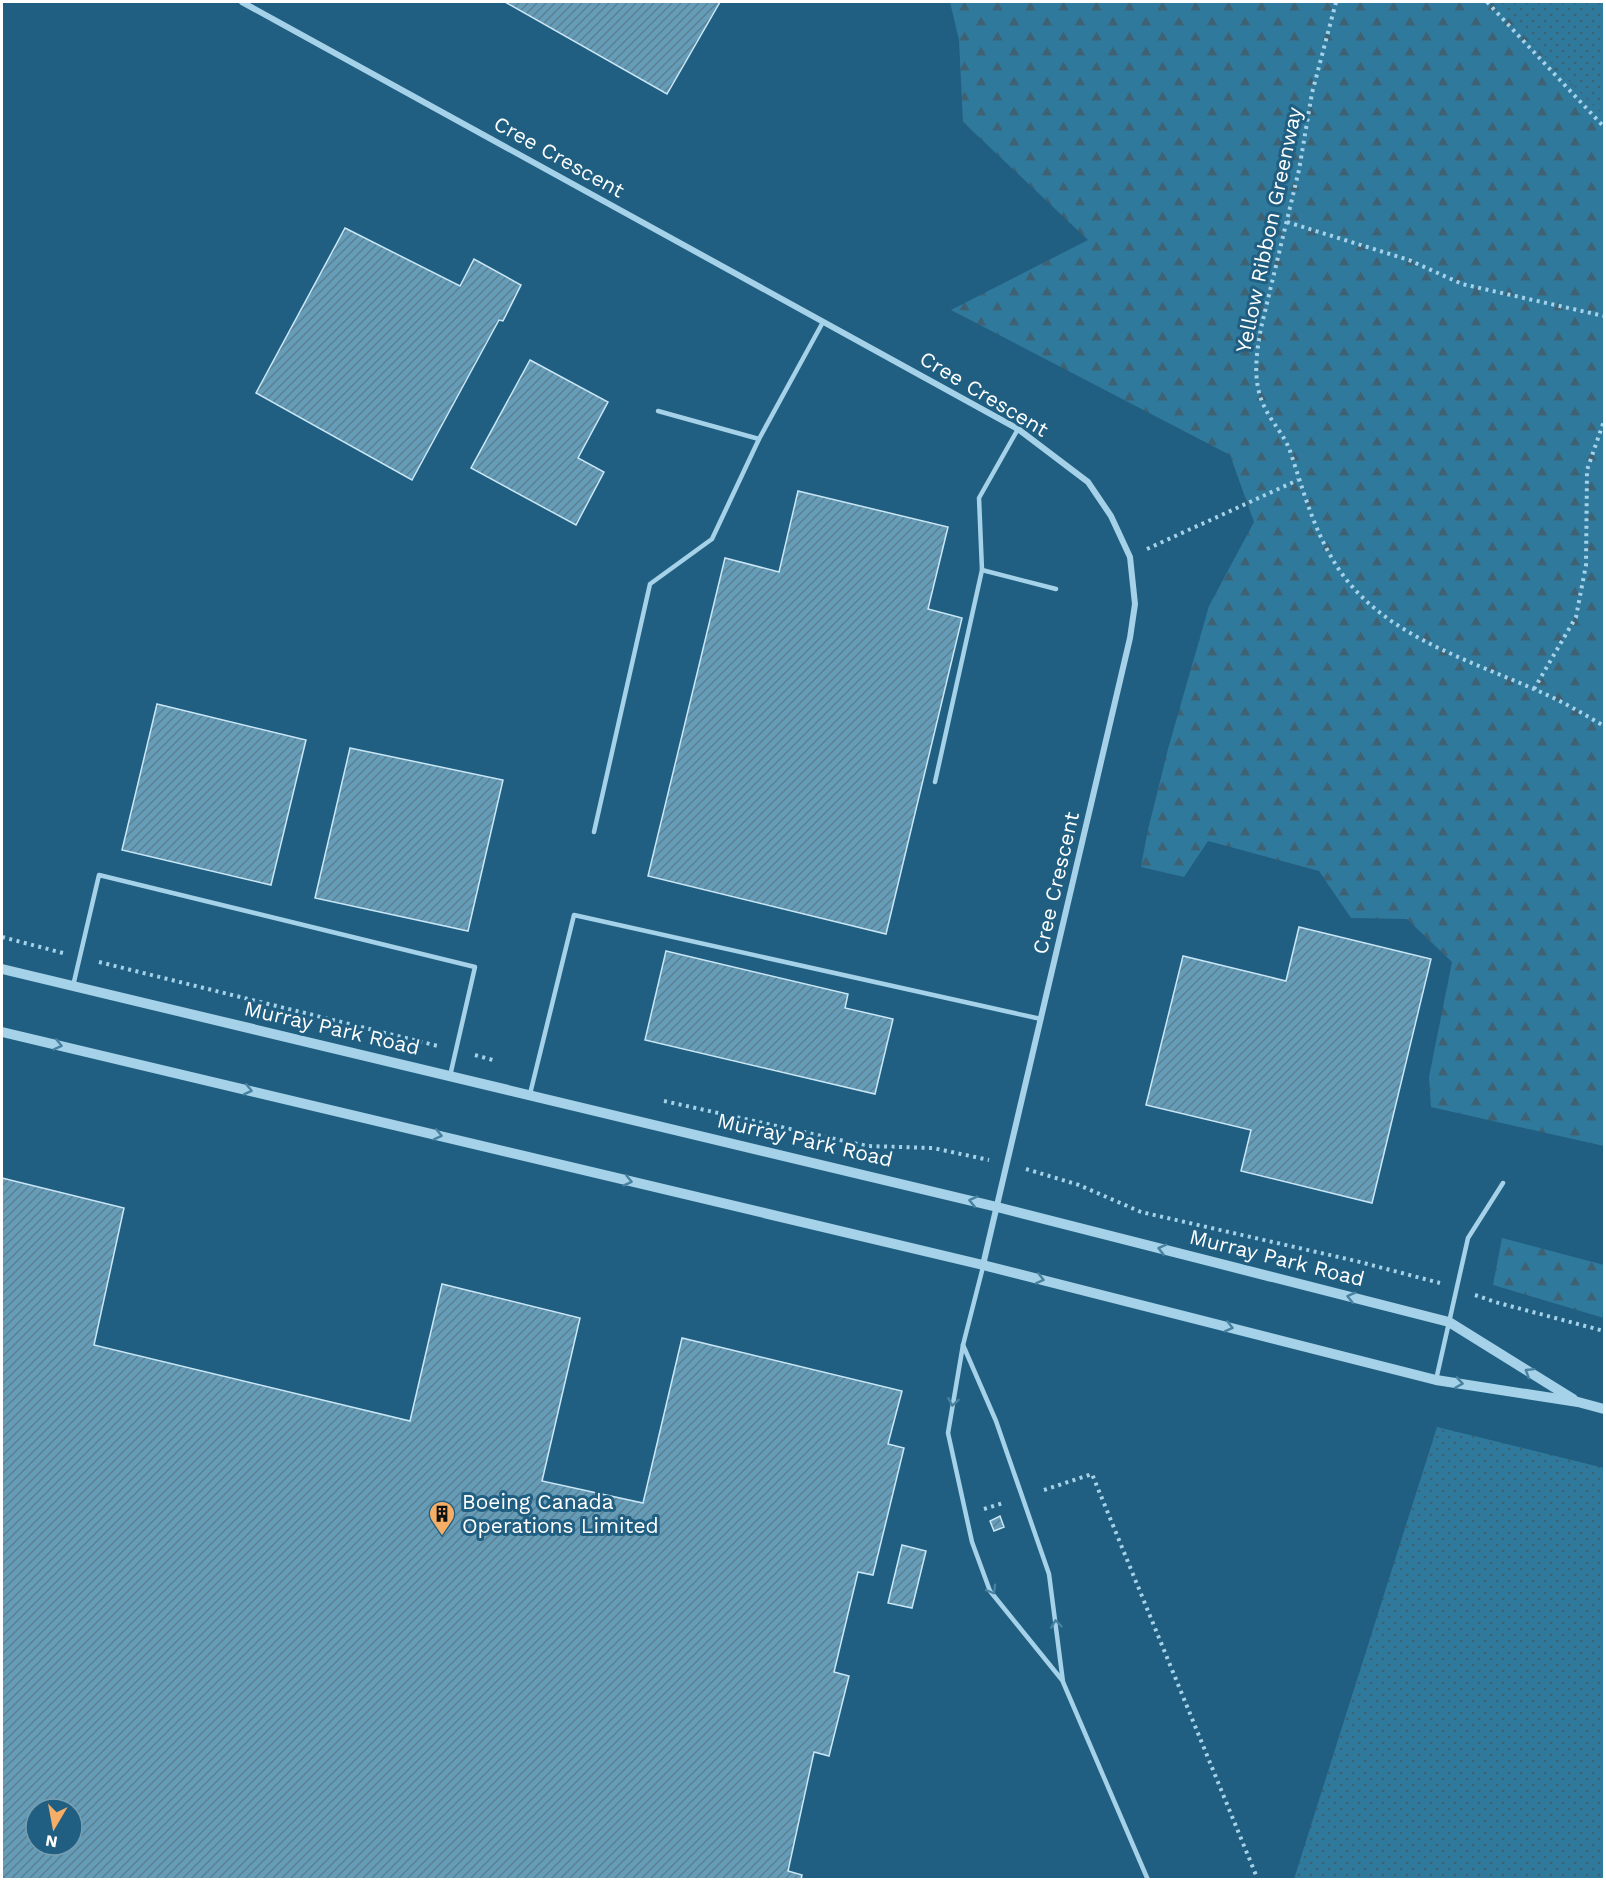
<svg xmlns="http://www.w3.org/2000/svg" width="1606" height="1881" font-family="'Work Sans',sans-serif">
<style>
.forest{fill:url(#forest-firs)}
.park{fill:url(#park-dots)}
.building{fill:url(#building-hatch);stroke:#c9e7f6;stroke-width:1.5;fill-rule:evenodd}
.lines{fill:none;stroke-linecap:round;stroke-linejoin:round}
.path{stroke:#a5d2e8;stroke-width:4;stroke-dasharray:3 4.5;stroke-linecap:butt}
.service{stroke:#a5d2e8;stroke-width:4.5}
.minor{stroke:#a5d2e8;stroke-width:6}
.tertiary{stroke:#a5d2e8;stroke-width:10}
.oneway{stroke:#4882a0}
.labels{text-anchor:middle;stroke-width:6;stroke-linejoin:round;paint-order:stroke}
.street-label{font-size:21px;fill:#fff;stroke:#205f81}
.poi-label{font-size:21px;fill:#fff;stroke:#205f81;text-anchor:start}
</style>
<defs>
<pattern id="forest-firs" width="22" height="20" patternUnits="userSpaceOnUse" patternTransform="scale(1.5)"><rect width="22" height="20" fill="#2f799d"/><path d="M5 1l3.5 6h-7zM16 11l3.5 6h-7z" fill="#3e6274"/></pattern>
<pattern id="park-dots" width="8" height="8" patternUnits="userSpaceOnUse" patternTransform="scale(1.5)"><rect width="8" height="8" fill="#2f799d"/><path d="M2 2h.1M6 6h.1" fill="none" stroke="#3e6274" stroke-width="1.8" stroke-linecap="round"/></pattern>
<pattern id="building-hatch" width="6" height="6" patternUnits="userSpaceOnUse" patternTransform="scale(1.5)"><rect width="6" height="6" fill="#659cb8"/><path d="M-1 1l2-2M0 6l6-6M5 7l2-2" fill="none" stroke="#5c8092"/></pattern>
</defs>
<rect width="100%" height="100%" fill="#205f81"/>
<!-- forest -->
<g class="forest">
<path d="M950,2H1604V1146L1431,1107L1429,1077L1452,962L1407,919L1351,918L1319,871L1208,841L1184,877L1141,867L1147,834L1168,749L1209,606L1254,522L1230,455L951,310L1088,240L963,122L959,40Z"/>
<path d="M1502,1238L1604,1265V1318L1493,1285Z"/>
</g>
<!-- park -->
<g class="park">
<path d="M1494,2H1604V116L1535,47Z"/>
<path d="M1437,1427L1604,1468V1879H1294Z"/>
</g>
<!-- building -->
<g class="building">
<path d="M505,2H720L667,94Z"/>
<path d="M345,228L460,286L474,259L521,285L503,321L499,320L412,480L256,393Z"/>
<path d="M530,360L608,402L578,458L604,472L576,525L471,468Z"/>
<path d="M798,491L948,527L928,609L962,618L886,934L648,876L725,558L779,572Z"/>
<path d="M157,704L306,740L271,885L122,850Z"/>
<path d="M350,748L503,780L468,931L315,898Z"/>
<path d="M1299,927L1431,959L1372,1203L1241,1171L1251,1130L1146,1105L1183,956L1286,981Z"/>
<path d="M666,951L848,994L845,1008L893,1019L875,1094L645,1040Z"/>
<path d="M2,1178L124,1208L94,1345L410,1421L442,1284L580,1318L542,1481L643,1503L682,1338L902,1391L888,1444L904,1448L873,1575L858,1572L834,1672L849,1676L829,1756L814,1752L788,1871L802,1875L801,1880H2ZM36,1809H72V1845H36Z"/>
<path d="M1000,1516L1004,1527L994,1531L990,1521Z"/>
<path d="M902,1545L926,1551L912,1608L888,1603Z"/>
</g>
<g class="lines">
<!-- path -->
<g class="path">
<path d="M1336,2L1312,93L1299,170L1261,328C1256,355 1252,383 1265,408C1272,423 1285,436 1290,451C1302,486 1311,521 1329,553C1371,632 1460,656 1536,690C1560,700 1582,713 1604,726"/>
<path d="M1487,2L1604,127"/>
<path d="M1287,222L1409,260L1462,284L1604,316"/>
<path d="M1147,549L1298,480"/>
<path d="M1534,689L1576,617L1586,565L1587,470L1604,421"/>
<path d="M2,937L63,953"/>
<path d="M99,962L438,1046"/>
<path d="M475,1055L493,1060"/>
<path d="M664,1101L867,1146L933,1148L989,1160"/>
<path d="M1026,1169L1079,1185L1141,1212L1356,1261L1440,1283"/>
<path d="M1475,1295L1495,1302L1604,1331"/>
<path d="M1044,1490L1092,1474L1258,1880"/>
<path d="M984,1509L1003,1503"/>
</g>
<!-- service -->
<g class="service">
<path d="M658,411L759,439"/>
<path d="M982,570L1056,589"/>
<path d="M935,782L982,570L979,498L1018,429"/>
<path d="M594,832L650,584L712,539L759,439L823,322"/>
<path d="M73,986L99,875L475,967L450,1076"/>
<path d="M530,1094L574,915L1041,1019"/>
<path d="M983,1267L963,1345L948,1433L972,1542L990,1591L1062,1680"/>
<path d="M963,1345L996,1421L1049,1574L1063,1682L1148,1880"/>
<path d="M1436,1380L1468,1238L1503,1183"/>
</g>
<!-- minor -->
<path class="minor" d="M242,2L1018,429L1088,482L1111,516L1130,557L1135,604L1130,638L983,1265"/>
<!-- tertiary -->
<g class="tertiary">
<path d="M2,969L997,1207L1449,1322L1573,1399"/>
<path d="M2,1032L983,1265L1436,1380L1578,1402L1604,1409"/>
</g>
</g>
<!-- one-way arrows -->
<defs><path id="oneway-chevron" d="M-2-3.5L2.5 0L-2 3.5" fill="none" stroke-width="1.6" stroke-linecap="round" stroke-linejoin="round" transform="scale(1.5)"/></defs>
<g class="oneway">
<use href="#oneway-chevron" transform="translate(58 1045) rotate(13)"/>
<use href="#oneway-chevron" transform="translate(248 1090) rotate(13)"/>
<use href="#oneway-chevron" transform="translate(438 1135) rotate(13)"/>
<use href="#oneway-chevron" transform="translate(628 1181) rotate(13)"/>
<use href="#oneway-chevron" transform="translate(973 1201) rotate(-167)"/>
<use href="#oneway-chevron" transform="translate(1162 1249) rotate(-166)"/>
<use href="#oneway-chevron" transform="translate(1040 1279) rotate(14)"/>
<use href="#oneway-chevron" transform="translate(1351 1297) rotate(-166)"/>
<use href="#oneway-chevron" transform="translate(1229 1327) rotate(14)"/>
<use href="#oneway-chevron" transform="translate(1529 1372) rotate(-148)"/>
<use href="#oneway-chevron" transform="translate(1459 1383) rotate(9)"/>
<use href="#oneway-chevron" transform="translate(953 1402) rotate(100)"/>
<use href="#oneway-chevron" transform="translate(992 1590) rotate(60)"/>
<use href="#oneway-chevron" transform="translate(1056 1624) rotate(-97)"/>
</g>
<!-- icons -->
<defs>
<symbol id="building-pin" viewBox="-11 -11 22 30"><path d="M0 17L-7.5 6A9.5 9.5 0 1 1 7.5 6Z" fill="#f6ad66" stroke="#205f81"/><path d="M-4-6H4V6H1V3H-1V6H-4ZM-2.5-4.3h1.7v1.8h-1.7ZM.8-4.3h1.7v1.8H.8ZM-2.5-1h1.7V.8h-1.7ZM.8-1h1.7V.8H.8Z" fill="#111"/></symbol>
</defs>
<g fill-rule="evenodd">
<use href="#building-pin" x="427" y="1499" width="30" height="40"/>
</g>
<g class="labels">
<!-- street labels -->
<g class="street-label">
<text transform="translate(559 157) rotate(29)" y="7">Cree Crescent</text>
<text transform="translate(1269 230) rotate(-78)" y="7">Yellow Ribbon Greenway</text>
<text transform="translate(984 394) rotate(31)" y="7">Cree Crescent</text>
<text transform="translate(1056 883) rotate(-77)" y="7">Cree Crescent</text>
<text transform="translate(332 1028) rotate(13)" y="7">Murray Park Road</text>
<text transform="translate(805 1140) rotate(13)" y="7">Murray Park Road</text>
<text transform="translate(1277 1258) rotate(14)" y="7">Murray Park Road</text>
</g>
<!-- poi labels -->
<g class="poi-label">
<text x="462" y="1509">Boeing Canada<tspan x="462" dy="24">Operations Limited</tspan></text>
</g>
</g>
<!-- border -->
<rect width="1606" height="1881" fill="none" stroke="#ffffff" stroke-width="6"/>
<!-- north arrow -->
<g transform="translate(54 1827) rotate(190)"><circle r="28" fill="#205f81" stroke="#799fb3" stroke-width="1.5"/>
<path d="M0-4.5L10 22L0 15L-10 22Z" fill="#f6ad66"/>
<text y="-9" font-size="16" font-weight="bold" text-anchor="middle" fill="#ffffff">N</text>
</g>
</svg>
